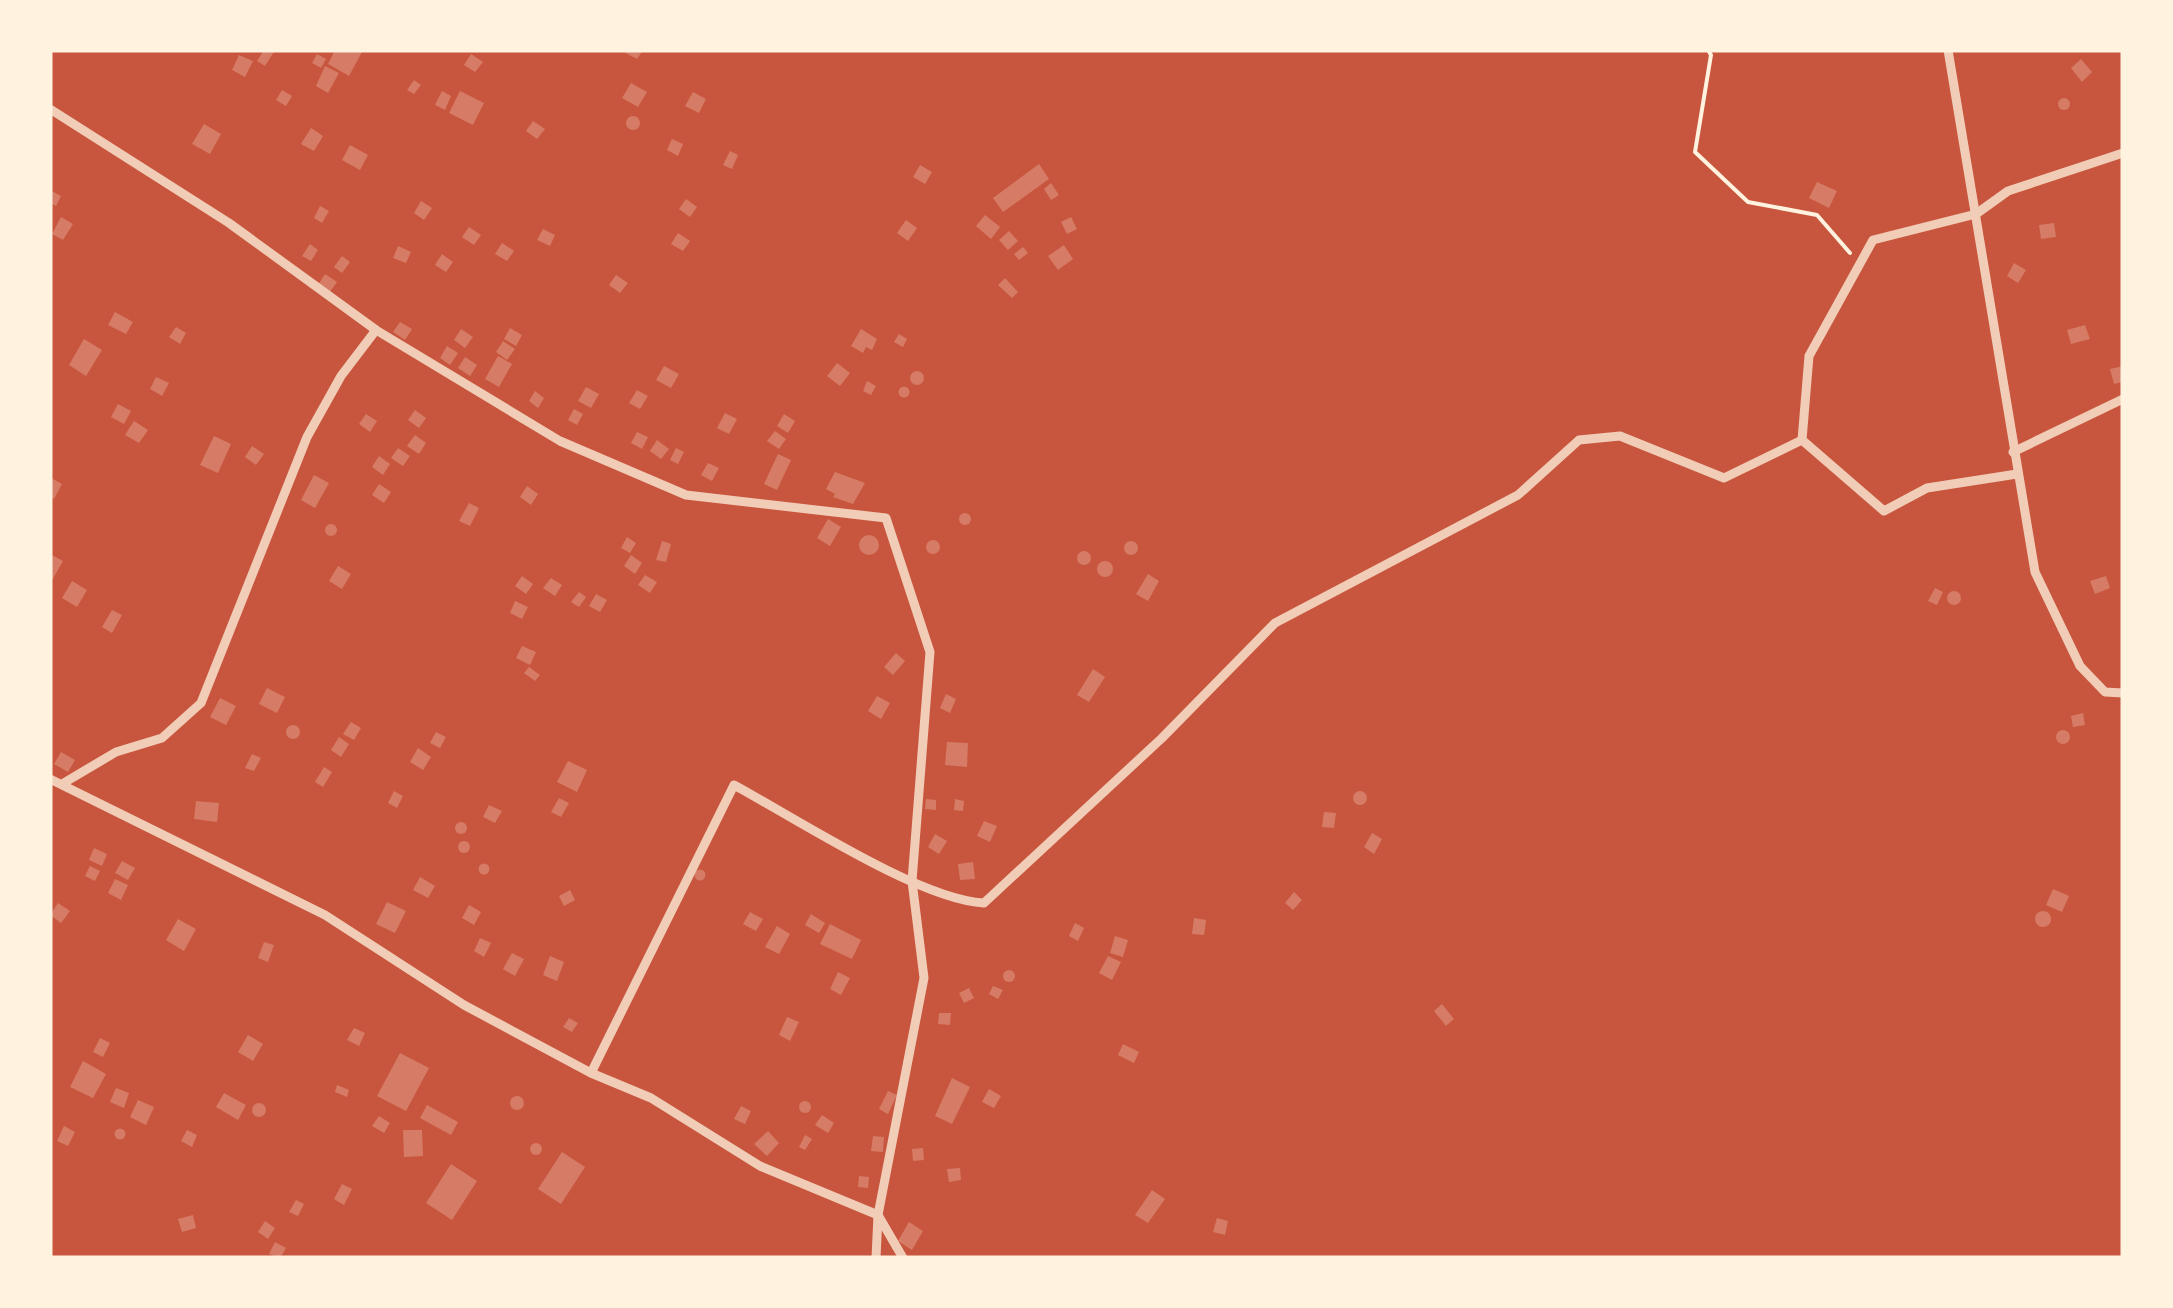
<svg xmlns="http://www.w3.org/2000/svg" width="2173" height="1308" font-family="'Space Grotesk',sans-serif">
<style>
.building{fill:#d67c66}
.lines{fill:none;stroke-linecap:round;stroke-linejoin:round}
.path{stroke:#fff3e0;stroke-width:4}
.minor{stroke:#f1ccb7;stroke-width:9}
</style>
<rect width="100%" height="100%" fill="#c8553d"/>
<!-- building -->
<g class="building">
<path d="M264,50H275L265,66L257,61Z"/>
<path d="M335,50L362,52L349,76L328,64Z"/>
<path d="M620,50H643L637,59Z"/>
<path d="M317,54L326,59L321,68L312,63Z"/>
<path d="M471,54L483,62L475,72L464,65Z"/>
<path d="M239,55L253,61L245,77L232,70Z"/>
<path d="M2081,59L2092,72L2082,82L2071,68Z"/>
<path d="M325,66L339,73L328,93L316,86Z"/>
<path d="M414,80L421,85L414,94L407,90Z"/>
<path d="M631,83L647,92L638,107L622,98Z"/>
<path d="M282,90L292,96L286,106L276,100Z"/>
<path d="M442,91L451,96L445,110L435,105Z"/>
<path d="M460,91L484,103L473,125L449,113Z"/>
<path d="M693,92L706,99L699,113L685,106Z"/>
<circle cx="2064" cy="104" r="6"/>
<circle cx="633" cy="123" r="7"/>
<path d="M533,121L545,129L537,139L526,131Z"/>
<path d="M204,124L221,134L210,154L192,144Z"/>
<path d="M311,128L323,136L314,151L301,144Z"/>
<path d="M672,139L683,144L678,156L667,150Z"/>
<path d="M350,145L368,155L360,170L342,160Z"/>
<path d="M730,151L738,155L732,169L723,165Z"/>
<path d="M1039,164L1049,179L1003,212L993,198Z"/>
<path d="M920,165L932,172L925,184L913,177Z"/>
<path d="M1817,182L1837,191L1829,208L1809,198Z"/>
<path d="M1051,183L1059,195L1051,200L1044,189Z"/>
<path d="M52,191L61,196L56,206L50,203Z"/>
<path d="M686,199L697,207L690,217L679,209Z"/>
<path d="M421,201L432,208L424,220L414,213Z"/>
<path d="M320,206L329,211L322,223L314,218Z"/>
<path d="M985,215L1000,227L991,239L976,226Z"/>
<path d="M61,217L73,224L63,240L52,234Z"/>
<path d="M1071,217L1077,229L1067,234L1061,222Z"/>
<path d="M906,220L917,228L908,241L897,233Z"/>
<path d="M2054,223L2056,237L2041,239L2039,225Z"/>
<path d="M469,227L481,235L474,245L462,237Z"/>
<path d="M543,229L555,235L550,246L537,240Z"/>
<path d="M1009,231L1018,241L1008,250L999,240Z"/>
<path d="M678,233L690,241L683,251L671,244Z"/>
<path d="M502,243L514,251L507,261L495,254Z"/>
<path d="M310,244L318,250L311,261L302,256Z"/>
<path d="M1064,245L1073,259L1058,270L1048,256Z"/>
<path d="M398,246L411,252L406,263L393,258Z"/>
<path d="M1023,247L1028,253L1019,260L1014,254Z"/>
<path d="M442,254L453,262L446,272L435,265Z"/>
<path d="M342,256L350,262L342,273L334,267Z"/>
<path d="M2014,263L2026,270L2018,283L2007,276Z"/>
<path d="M325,274L337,282L329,293L318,285Z"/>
<path d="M616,275L628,283L620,293L609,285Z"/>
<path d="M1005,278L1018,292L1012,298L998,285Z"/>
<path d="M115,312L133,322L126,334L108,325Z"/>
<path d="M400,322L412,329L405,340L393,332Z"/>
<path d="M2085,325L2090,339L2071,344L2067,330Z"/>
<path d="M176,327L186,333L180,344L169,337Z"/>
<path d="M510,328L522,335L516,346L504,339Z"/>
<path d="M461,329L473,337L465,348L454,340Z"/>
<path d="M861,329L877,339L872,350L866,347L863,353L851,346Z"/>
<path d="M899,334L907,339L903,347L894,342Z"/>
<path d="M84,339L102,350L86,376L69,365Z"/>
<path d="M503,341L515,349L507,360L496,352Z"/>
<path d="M447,346L458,353L450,365L440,358Z"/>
<path d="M498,356L512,364L499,387L485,379Z"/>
<path d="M465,357L477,365L470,376L458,368Z"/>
<path d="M837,363L850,373L840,386L827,376Z"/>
<path d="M664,366L679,374L671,388L656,380Z"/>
<path d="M2123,366V382L2114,384L2110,369Z"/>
<circle cx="917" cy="378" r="7"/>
<path d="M156,377L169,383L162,396L150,389Z"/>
<path d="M867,381L876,386L871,395L863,391Z"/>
<circle cx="904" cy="392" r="5.5"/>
<path d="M586,387L599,394L591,408L578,401Z"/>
<path d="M637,390L648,396L640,409L629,403Z"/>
<path d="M535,391L544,398L538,408L529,401Z"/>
<path d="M118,404L131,411L124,424L111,417Z"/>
<path d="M574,409L583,414L577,425L568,420Z"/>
<path d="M415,410L426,418L419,428L408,420Z"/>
<path d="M725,413L737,419L729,434L717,428Z"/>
<path d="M366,414L377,421L370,432L359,424Z"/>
<path d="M784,414L795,421L788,433L777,426Z"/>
<path d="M134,421L148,430L139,443L125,435Z"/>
<path d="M775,431L786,439L779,449L767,441Z"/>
<path d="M637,432L648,437L642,449L631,443Z"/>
<path d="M415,435L426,443L419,454L407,446Z"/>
<path d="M214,436L231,444L218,473L200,465Z"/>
<path d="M657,440L669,449L661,459L650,451Z"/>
<path d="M252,446L264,454L256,465L245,457Z"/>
<path d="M398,448L410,456L403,466L391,458Z"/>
<path d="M676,448L684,452L678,464L670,460Z"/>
<path d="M778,454L791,460L777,490L764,484Z"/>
<path d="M379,456L390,464L383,475L372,467Z"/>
<path d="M708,463L719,468L712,481L701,475Z"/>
<path d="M835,472L865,483L853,504L833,497L835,494L826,489Z"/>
<path d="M314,475L329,483L315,508L301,500Z"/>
<path d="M51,478L62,484L54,499L50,497Z"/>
<path d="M379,484L391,492L384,503L372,495Z"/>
<path d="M527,486L538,494L531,505L520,497Z"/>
<path d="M469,503L479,508L470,526L459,521Z"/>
<circle cx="965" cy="519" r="6"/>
<path d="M828,519L841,527L830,546L817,538Z"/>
<circle cx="331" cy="530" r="6"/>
<circle cx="869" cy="545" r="10"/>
<path d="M627,537L636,543L630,553L621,548Z"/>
<circle cx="933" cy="547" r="7"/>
<circle cx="1131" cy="548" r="7"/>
<path d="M662,541L671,544L666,562L656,560Z"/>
<circle cx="1084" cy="558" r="7"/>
<path d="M50,554L63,561L50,584Z"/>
<path d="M631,555L642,563L635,574L624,566Z"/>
<circle cx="1105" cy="569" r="8"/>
<path d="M338,566L351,574L342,589L329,581Z"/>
<path d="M1148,574L1159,581L1148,601L1136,594Z"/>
<path d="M645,575L657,582L650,593L638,585Z"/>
<path d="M522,576L533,584L526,594L515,586Z"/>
<path d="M2106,576L2110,588L2095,594L2090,581Z"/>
<path d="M551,578L562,585L555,596L543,588Z"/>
<path d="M72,581L87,590L77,607L62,598Z"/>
<path d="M1935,588L1943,592L1937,605L1928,601Z"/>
<circle cx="1954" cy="598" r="7"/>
<path d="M579,592L586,597L579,607L571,602Z"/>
<path d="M596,594L607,600L600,612L589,606Z"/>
<path d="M515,601L528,607L522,619L510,613Z"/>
<path d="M112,610L122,615L112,633L102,627Z"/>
<path d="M522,646L536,652L530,665L516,658Z"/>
<path d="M896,653L905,661L893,675L884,667Z"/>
<path d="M529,667L540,675L535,681L524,673Z"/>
<path d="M1093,669L1105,677L1089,702L1077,695Z"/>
<path d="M267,688L285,697L277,713L259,704Z"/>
<path d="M946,694L956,699L950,713L940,708Z"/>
<path d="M877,696L890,703L881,719L868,711Z"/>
<path d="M220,698L236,706L226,725L210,717Z"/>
<path d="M2083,713L2085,725L2073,727L2071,716Z"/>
<path d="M351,722L361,728L354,740L343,734Z"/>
<circle cx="293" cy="732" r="7"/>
<circle cx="2063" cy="737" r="7"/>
<path d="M436,732L446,737L440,748L430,743Z"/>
<path d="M339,737L349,744L341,757L331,750Z"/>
<path d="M947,742L968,743L967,767L945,765Z"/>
<path d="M418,748L431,757L423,770L410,762Z"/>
<path d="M61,752L75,760L68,772L54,764Z"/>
<path d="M252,754L261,758L254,771L245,768Z"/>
<path d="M568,761L587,770L577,792L557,782Z"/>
<path d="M324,767L332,772L323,787L315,782Z"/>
<circle cx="1360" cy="798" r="7"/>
<path d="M394,791L403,796L397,808L388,803Z"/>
<path d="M559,798L569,803L561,817L551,812Z"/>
<path d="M926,799L936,800V810L925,809Z"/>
<path d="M955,799L964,801L963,811L954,810Z"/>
<path d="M196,801L219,803L217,822L194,819Z"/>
<path d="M489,805L502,811L495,823L483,817Z"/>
<path d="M1324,812L1336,813L1334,828L1322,827Z"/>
<path d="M984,821L997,826L990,842L977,836Z"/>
<circle cx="461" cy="828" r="6"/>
<path d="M1372,833L1382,839L1374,854L1364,847Z"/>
<path d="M935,834L947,841L939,854L928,847Z"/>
<circle cx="464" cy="847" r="6"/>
<path d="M94,848L107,854L102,866L89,860Z"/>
<path d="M122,861L135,868L128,880L115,873Z"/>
<path d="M973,862L975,879L960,880L958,864Z"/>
<circle cx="484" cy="869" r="5.5"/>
<path d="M90,866L100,871L95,881L85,876Z"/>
<circle cx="700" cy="875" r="5.5"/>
<path d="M420,877L435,886L428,898L413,890Z"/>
<path d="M115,879L128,885L121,900L108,893Z"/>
<path d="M2053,889L2069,896L2062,912L2046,905Z"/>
<path d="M570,890L575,900L564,906L559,896Z"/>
<path d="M1294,892L1302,900L1293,910L1285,903Z"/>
<path d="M387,902L406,911L395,933L376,924Z"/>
<path d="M58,903L70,911L61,923L50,915Z"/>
<path d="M469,905L481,912L474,925L462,918Z"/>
<circle cx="2043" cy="919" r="8"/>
<path d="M750,912L763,919L756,931L743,924Z"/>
<path d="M811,914L825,923L819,933L805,925Z"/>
<path d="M1194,918L1206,920L1204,935L1192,934Z"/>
<path d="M178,919L196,929L184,951L166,940Z"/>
<path d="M1075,923L1084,928L1078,941L1069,936Z"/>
<path d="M830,924L861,940L852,959L820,944Z"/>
<path d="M777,926L790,934L779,954L765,947Z"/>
<path d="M1115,936L1128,940L1123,957L1110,953Z"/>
<path d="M480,938L491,943L484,957L474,951Z"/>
<path d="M264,942L274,945L268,962L258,958Z"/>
<path d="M512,953L524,959L515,976L503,969Z"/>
<path d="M550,956L564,962L557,981L543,975Z"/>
<path d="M1108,956L1121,962L1112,980L1099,973Z"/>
<circle cx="1009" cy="976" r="6"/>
<path d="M838,972L850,978L841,995L830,989Z"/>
<path d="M993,986L1003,990L998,999L989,994Z"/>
<path d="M969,988L974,998L964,1003L959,993Z"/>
<path d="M1442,1004L1454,1019L1446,1026L1434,1011Z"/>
<path d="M939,1013H951L950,1025L938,1024Z"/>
<path d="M787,1017L799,1022L790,1041L779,1035Z"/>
<path d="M569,1018L578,1023L572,1032L563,1027Z"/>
<path d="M354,1028L365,1033L359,1046L347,1040Z"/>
<path d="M248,1035L263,1044L253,1061L238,1052Z"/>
<path d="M100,1038L110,1043L103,1057L93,1052Z"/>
<path d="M1123,1044L1139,1052L1134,1063L1118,1055Z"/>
<path d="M400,1053L429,1068L406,1111L377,1096Z"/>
<path d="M83,1061L106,1074L93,1098L70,1087Z"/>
<path d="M952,1078L970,1087L952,1124L935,1116Z"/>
<path d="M337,1085L349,1090L347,1097L335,1092Z"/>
<path d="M116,1088L129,1093L124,1108L110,1102Z"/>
<path d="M989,1089L1001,1096L994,1108L982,1102Z"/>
<path d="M888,1091L897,1095L888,1114L879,1109Z"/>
<path d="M224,1093L246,1105L238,1120L216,1107Z"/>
<circle cx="517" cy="1103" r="7"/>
<path d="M138,1100L154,1107L146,1125L130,1117Z"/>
<circle cx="805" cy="1107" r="6"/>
<circle cx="259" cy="1110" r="7"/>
<path d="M427,1105L458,1122L451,1135L420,1118Z"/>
<path d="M741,1106L751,1111L745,1124L734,1119Z"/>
<path d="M822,1115L834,1123L828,1133L815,1125Z"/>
<path d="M379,1116L390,1123L384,1133L372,1126Z"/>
<path d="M64,1126L75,1132L68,1146L57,1141Z"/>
<circle cx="120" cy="1134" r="5.5"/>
<path d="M187,1130L197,1135L192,1147L181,1141Z"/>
<path d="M403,1130H422L423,1156L404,1157Z"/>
<path d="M768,1131L779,1143L767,1156L754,1144Z"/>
<path d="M805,1135L812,1139L805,1150L799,1147Z"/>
<path d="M873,1136L884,1137L883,1152L871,1151Z"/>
<circle cx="536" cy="1149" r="6"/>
<path d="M923,1148L924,1160L913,1161L912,1149Z"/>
<path d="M562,1152L585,1167L561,1204L538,1189Z"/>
<path d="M451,1164L477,1181L452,1220L426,1203Z"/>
<path d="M960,1168L961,1180L949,1182L947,1169Z"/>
<path d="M859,1176L869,1177L868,1188L858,1187Z"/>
<path d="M342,1184L352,1189L344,1205L334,1199Z"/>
<path d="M1152,1190L1165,1199L1148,1223L1135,1215Z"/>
<path d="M296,1200L304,1204L298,1216L289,1212Z"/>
<path d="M193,1215L196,1228L182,1232L178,1219Z"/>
<path d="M1217,1218L1228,1221L1225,1235L1213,1232Z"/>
<path d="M265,1221L275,1228L268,1239L258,1232Z"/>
<path d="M909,1222L923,1231L912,1250L898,1241Z"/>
<path d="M275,1242L286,1248L280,1258L269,1254Z"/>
</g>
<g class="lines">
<!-- path -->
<path class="path" d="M1708,50L1711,55L1695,152L1748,202L1817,215L1850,253"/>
<!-- minor -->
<g class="minor">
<path d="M1948,50L2035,572L2080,666L2105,692L2123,693"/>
<path d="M50,109L229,223L376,330L560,441L686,495L886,518L930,652L912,881L924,978L878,1215L876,1258"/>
<path d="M2013,452L2123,399"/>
<path d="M2017,474L1927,488L1884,511L1802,440L1809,356L1873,240L1976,214L2008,191L2123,153"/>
<path d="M50,779L325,915L464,1005L591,1073L651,1098L760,1166L878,1215L903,1258"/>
<path d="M62,784L116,752L162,738L201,703L307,437L341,376L376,330"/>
<path d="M591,1073L734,785C795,818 920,900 984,903L1162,738L1275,623L1518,495L1579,440L1620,436L1724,478L1802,440"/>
</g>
</g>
<!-- border -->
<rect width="2173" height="1308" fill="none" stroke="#fff3e0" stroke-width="105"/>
</svg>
